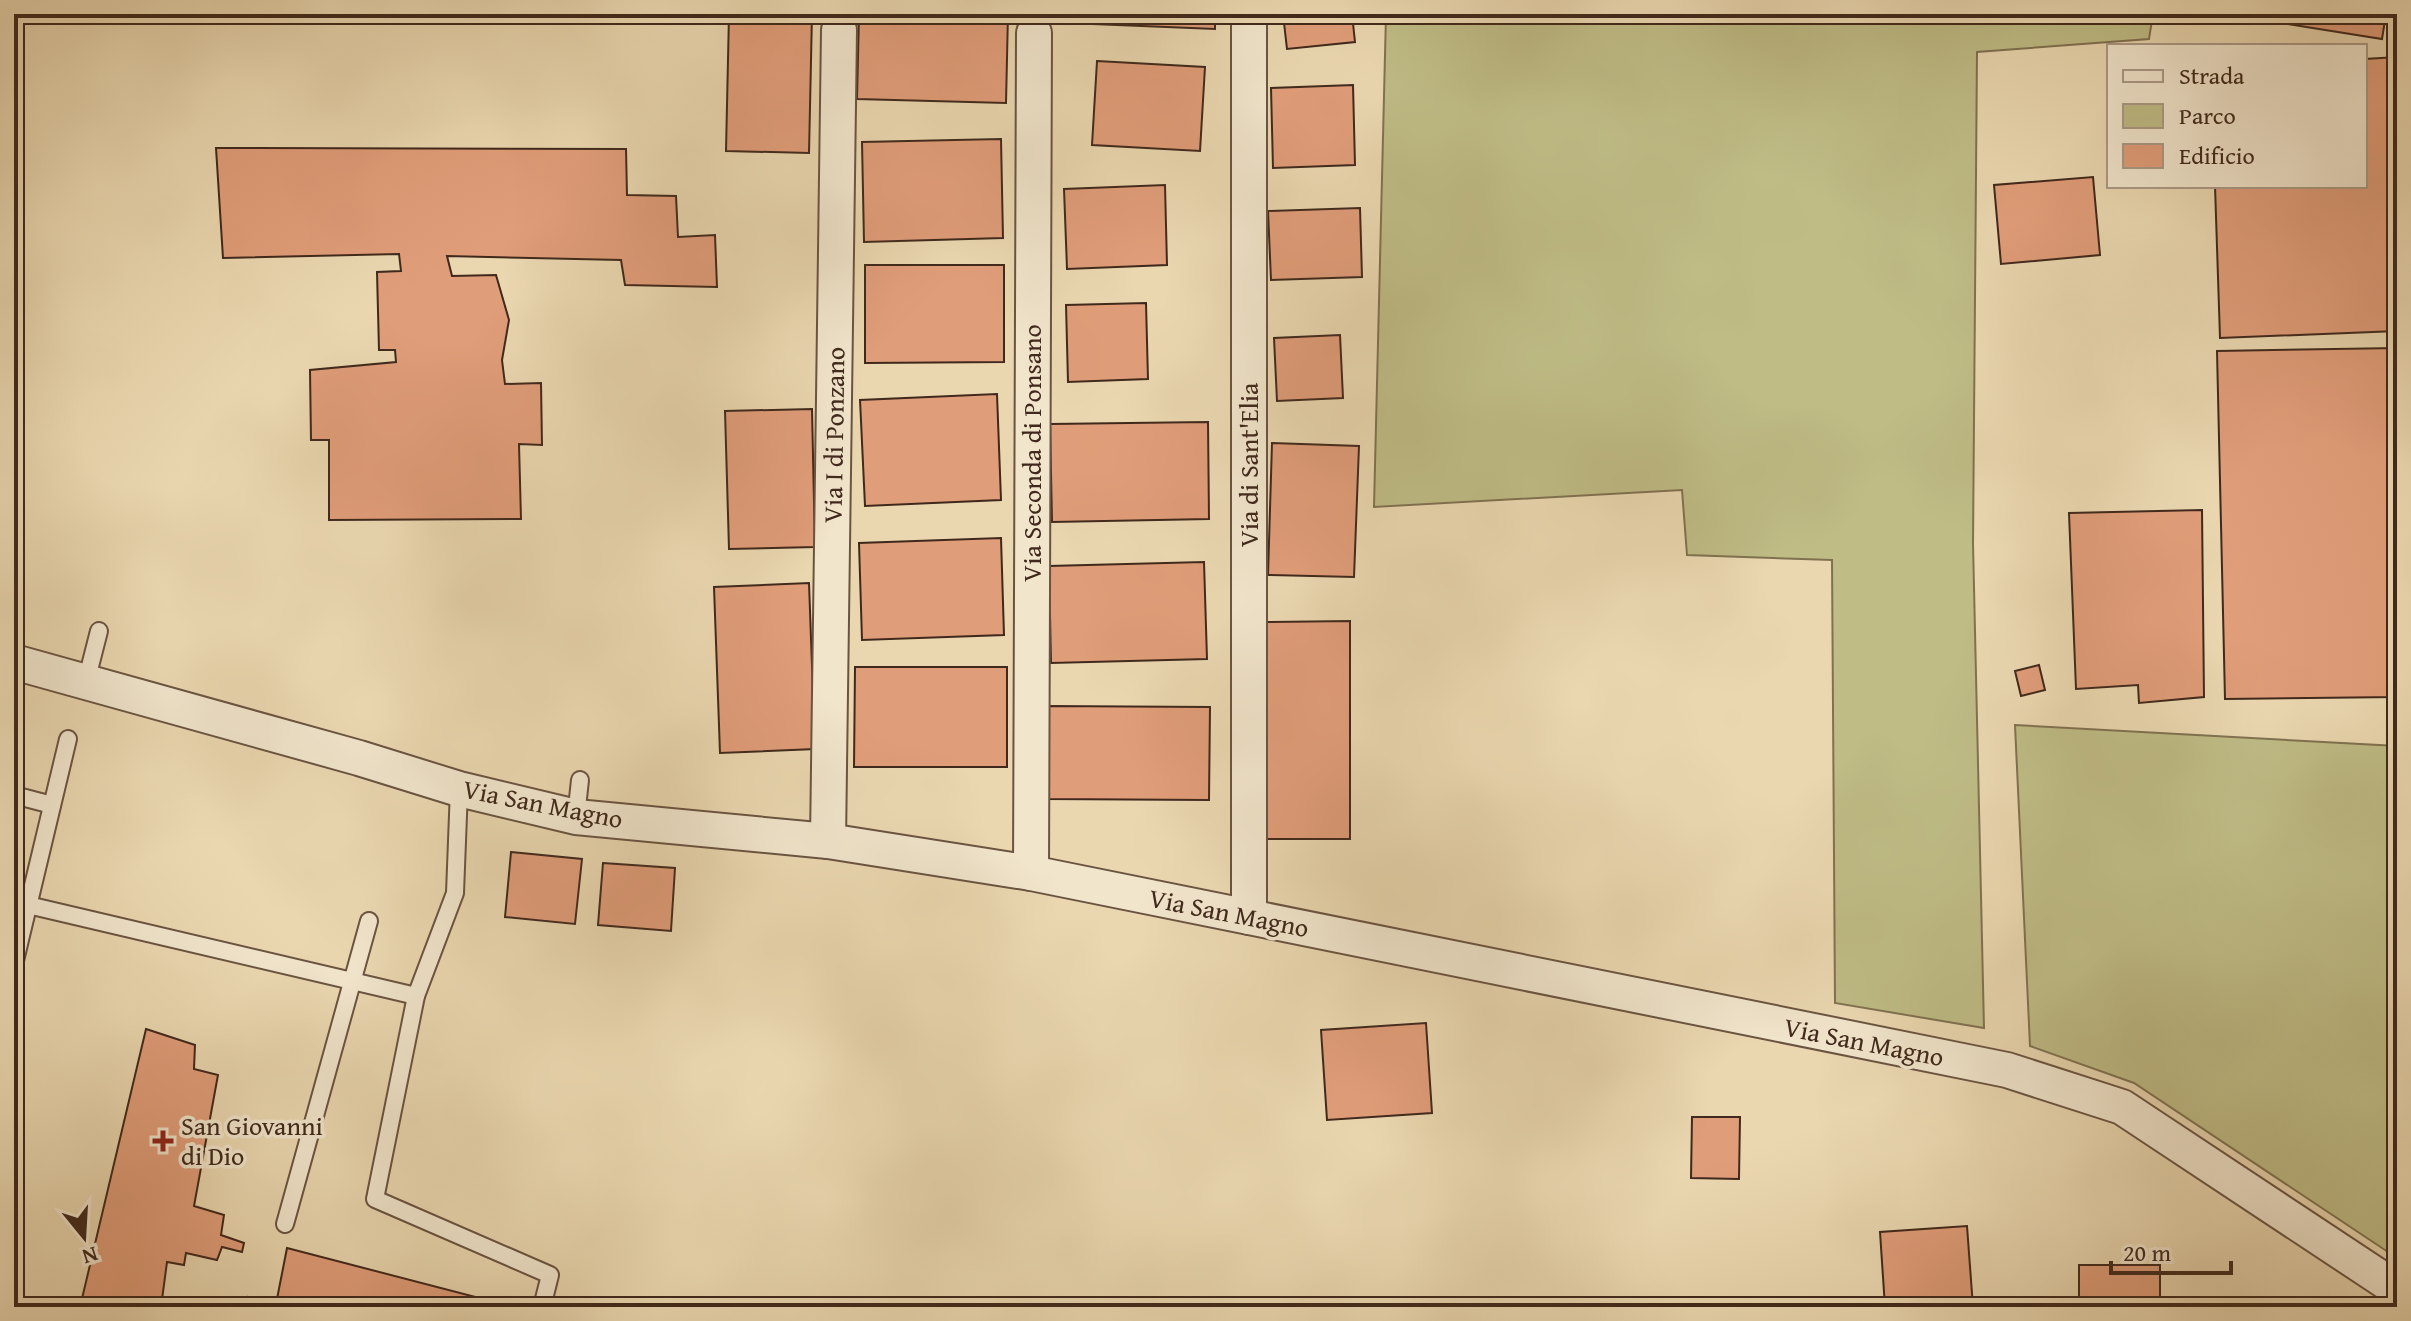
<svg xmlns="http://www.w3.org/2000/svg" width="2411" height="1321" font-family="'Gentium Book Plus',serif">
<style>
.green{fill:#bfbc86;stroke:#807251;stroke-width:2}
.building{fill:#e09d79;stroke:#40291c;stroke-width:2}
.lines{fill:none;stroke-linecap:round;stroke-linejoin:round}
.service-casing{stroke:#6a5441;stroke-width:20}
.minor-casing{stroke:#6a5441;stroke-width:38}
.service{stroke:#f1e5cc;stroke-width:16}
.minor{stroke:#f1e5cc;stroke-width:34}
.poi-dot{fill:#8f2418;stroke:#f1e5cc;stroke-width:3}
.labels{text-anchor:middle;stroke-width:7;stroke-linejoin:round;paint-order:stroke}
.street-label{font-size:26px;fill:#40291c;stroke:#f1e5cc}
.poi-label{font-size:26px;fill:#40291c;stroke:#f1e5cc;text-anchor:start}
</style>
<rect width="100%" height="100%" fill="#ead7b0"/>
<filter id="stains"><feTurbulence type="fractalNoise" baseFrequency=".0025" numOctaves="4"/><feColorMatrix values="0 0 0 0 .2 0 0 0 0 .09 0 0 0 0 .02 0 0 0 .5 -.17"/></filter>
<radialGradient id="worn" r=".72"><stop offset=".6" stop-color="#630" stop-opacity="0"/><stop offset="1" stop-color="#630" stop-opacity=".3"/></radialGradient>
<!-- green -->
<g class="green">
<path d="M1386,14H2153L2149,39L1977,52L1973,543L1984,1028L1835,1003L1832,560L1687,555L1682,490L1374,507Z"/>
<path d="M2015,725L2397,746V1258L2134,1083L2030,1046Z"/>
</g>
<!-- building -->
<g class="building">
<path d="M729,14H812L809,153L726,151Z"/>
<path d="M859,14H1008L1006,103L857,99Z"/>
<path d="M1093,14H1215V29L1093,24Z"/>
<path d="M1283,14H1352L1355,42L1287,49Z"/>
<path d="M2269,14H2386L2382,39L2268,21Z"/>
<path d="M2397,57V331L2220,338L2215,186H2365V59Z"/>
<path d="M1097,61L1205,67L1200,151L1092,145Z"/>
<path d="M1353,85L1355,165L1273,168L1271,88Z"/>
<path d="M1001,139L1003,238L864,242L862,142Z"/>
<path d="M216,148L626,149L627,195L676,196L678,237L715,235L717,287L625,285L621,260L447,256L452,276L496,275L509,320L502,360L505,384L541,383L542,445L519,444L521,519L329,520V440H311L310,370L396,362L395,350H379L377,272L401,271L399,254L223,258Z"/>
<path d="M2093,177L2100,255L2001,264L1994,185Z"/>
<path d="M1165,185L1167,265L1067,269L1064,189Z"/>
<path d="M1360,208L1362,277L1271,280L1268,211Z"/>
<path d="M865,265H1004V362L865,363Z"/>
<path d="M1146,303L1148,379L1068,382L1066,305Z"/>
<path d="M1340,335L1343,398L1277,401L1274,338Z"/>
<path d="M2397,348V697L2225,699L2217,351Z"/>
<path d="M997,394L1001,500L865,506L860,400Z"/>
<path d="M812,409L815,547L729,549L725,411Z"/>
<path d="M1208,422L1209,519L1052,522L1050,424Z"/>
<path d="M1272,443L1359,446L1354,577L1268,575Z"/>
<path d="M2202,510L2204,697L2139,703L2138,685L2076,689L2069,513Z"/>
<path d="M1001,538L1004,635L862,640L859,543Z"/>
<path d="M1204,562L1207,659L1051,663L1049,566Z"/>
<path d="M809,583L815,749L720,753L714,587Z"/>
<path d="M1350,621V839H1262V622Z"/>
<path d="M2039,665L2045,690L2021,696L2015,671Z"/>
<path d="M855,667H1007V767H854Z"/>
<path d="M1046,706L1210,707L1209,800L1045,799Z"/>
<path d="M511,852L582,859L575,924L505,917Z"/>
<path d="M603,863L675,868L671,931L598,925Z"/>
<path d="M1426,1023L1432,1113L1327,1120L1321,1030Z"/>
<path d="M146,1029L195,1045L194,1069L218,1075L194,1206L224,1215L221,1235L244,1243L242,1252L222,1247L217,1260L186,1253L184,1265L167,1262L161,1307H80Z"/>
<path d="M1692,1117H1740L1739,1179L1691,1178Z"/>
<path d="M1967,1226L1973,1307H1885L1880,1232Z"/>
<path d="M287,1248L487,1300L486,1307H247L248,1297L276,1304Z"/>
<rect x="2079" y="1265" width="81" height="42"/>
</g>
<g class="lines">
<defs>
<g id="service">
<path d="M86,682L99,631"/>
<path d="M459,789L455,893L416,996L375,1199L550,1275L542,1307"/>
<path d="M14,795L52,805"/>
<path d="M576,817L580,780"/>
<path d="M28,905L416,996"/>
<path d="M14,965L68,739"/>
<path d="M285,1224L369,921"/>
</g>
<g id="minor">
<path d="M1249,14V917"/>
<path d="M14,662L359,758L459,789L576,817L828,841L1031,873L2007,1070L2122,1107L2397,1289"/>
<path d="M828,841L839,30"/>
<path d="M1031,873L1034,33"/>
</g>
</defs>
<!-- service casing -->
<use href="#service" class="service-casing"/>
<!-- minor casing -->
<use href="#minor" class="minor-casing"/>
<!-- service -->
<use href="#service" class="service"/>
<!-- minor -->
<use href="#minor" class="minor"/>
</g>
<!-- markers -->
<path class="poi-dot" d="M159 1129h8v8h8v8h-8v8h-8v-8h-8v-8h8z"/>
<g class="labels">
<!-- street labels -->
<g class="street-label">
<text transform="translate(834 435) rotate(-89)" y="9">Via I di Ponzano</text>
<text transform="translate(1032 453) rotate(-90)" y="9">Via Seconda di Ponsano</text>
<text transform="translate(1249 465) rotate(-90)" y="9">Via di Sant'Elia</text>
<text transform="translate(543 804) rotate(11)" y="9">Via San Magno</text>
<text transform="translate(1229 913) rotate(11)" y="9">Via San Magno</text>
<text transform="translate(1864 1042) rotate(11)" y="9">Via San Magno</text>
</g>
<!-- poi labels -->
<g class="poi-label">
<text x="181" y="1135">San Giovanni<tspan x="181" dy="30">di Dio</tspan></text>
</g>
</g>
<!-- margin -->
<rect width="2411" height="1321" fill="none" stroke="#ead7b0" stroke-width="48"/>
<rect x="16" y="16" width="2379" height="1289" fill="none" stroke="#40291c" stroke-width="4"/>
<rect x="24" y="24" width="2363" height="1273" fill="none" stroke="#40291c" stroke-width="2"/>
<!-- legend -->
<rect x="2107" y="44" width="260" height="144" fill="#f1e5cc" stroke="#aa9a86" stroke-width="2"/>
<rect x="2123" y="70" width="40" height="12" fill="#f1e5cc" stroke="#aa9a86" stroke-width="2"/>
<text x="2179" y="84" font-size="24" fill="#40291c">Strada</text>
<rect x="2123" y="104" width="40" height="24" fill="#bfbc86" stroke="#aa9a86" stroke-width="2"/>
<text x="2179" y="124" font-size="24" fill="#40291c">Parco</text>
<rect x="2123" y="144" width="40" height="24" fill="#e09d79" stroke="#aa9a86" stroke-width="2"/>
<text x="2179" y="164" font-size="24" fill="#40291c">Edificio</text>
<!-- north arrow -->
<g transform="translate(84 1237) rotate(162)" stroke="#f1e5cc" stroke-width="6" paint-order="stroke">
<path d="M0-6L14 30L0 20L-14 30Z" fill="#40291c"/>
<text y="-12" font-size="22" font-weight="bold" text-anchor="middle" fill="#40291c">N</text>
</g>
<!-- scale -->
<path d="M2111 1261v12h120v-12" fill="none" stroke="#40291c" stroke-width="4"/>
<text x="2123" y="1261" font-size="24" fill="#40291c" stroke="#f1e5cc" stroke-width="6" paint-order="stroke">20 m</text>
<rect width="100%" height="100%" filter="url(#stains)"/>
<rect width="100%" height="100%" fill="url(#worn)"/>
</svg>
